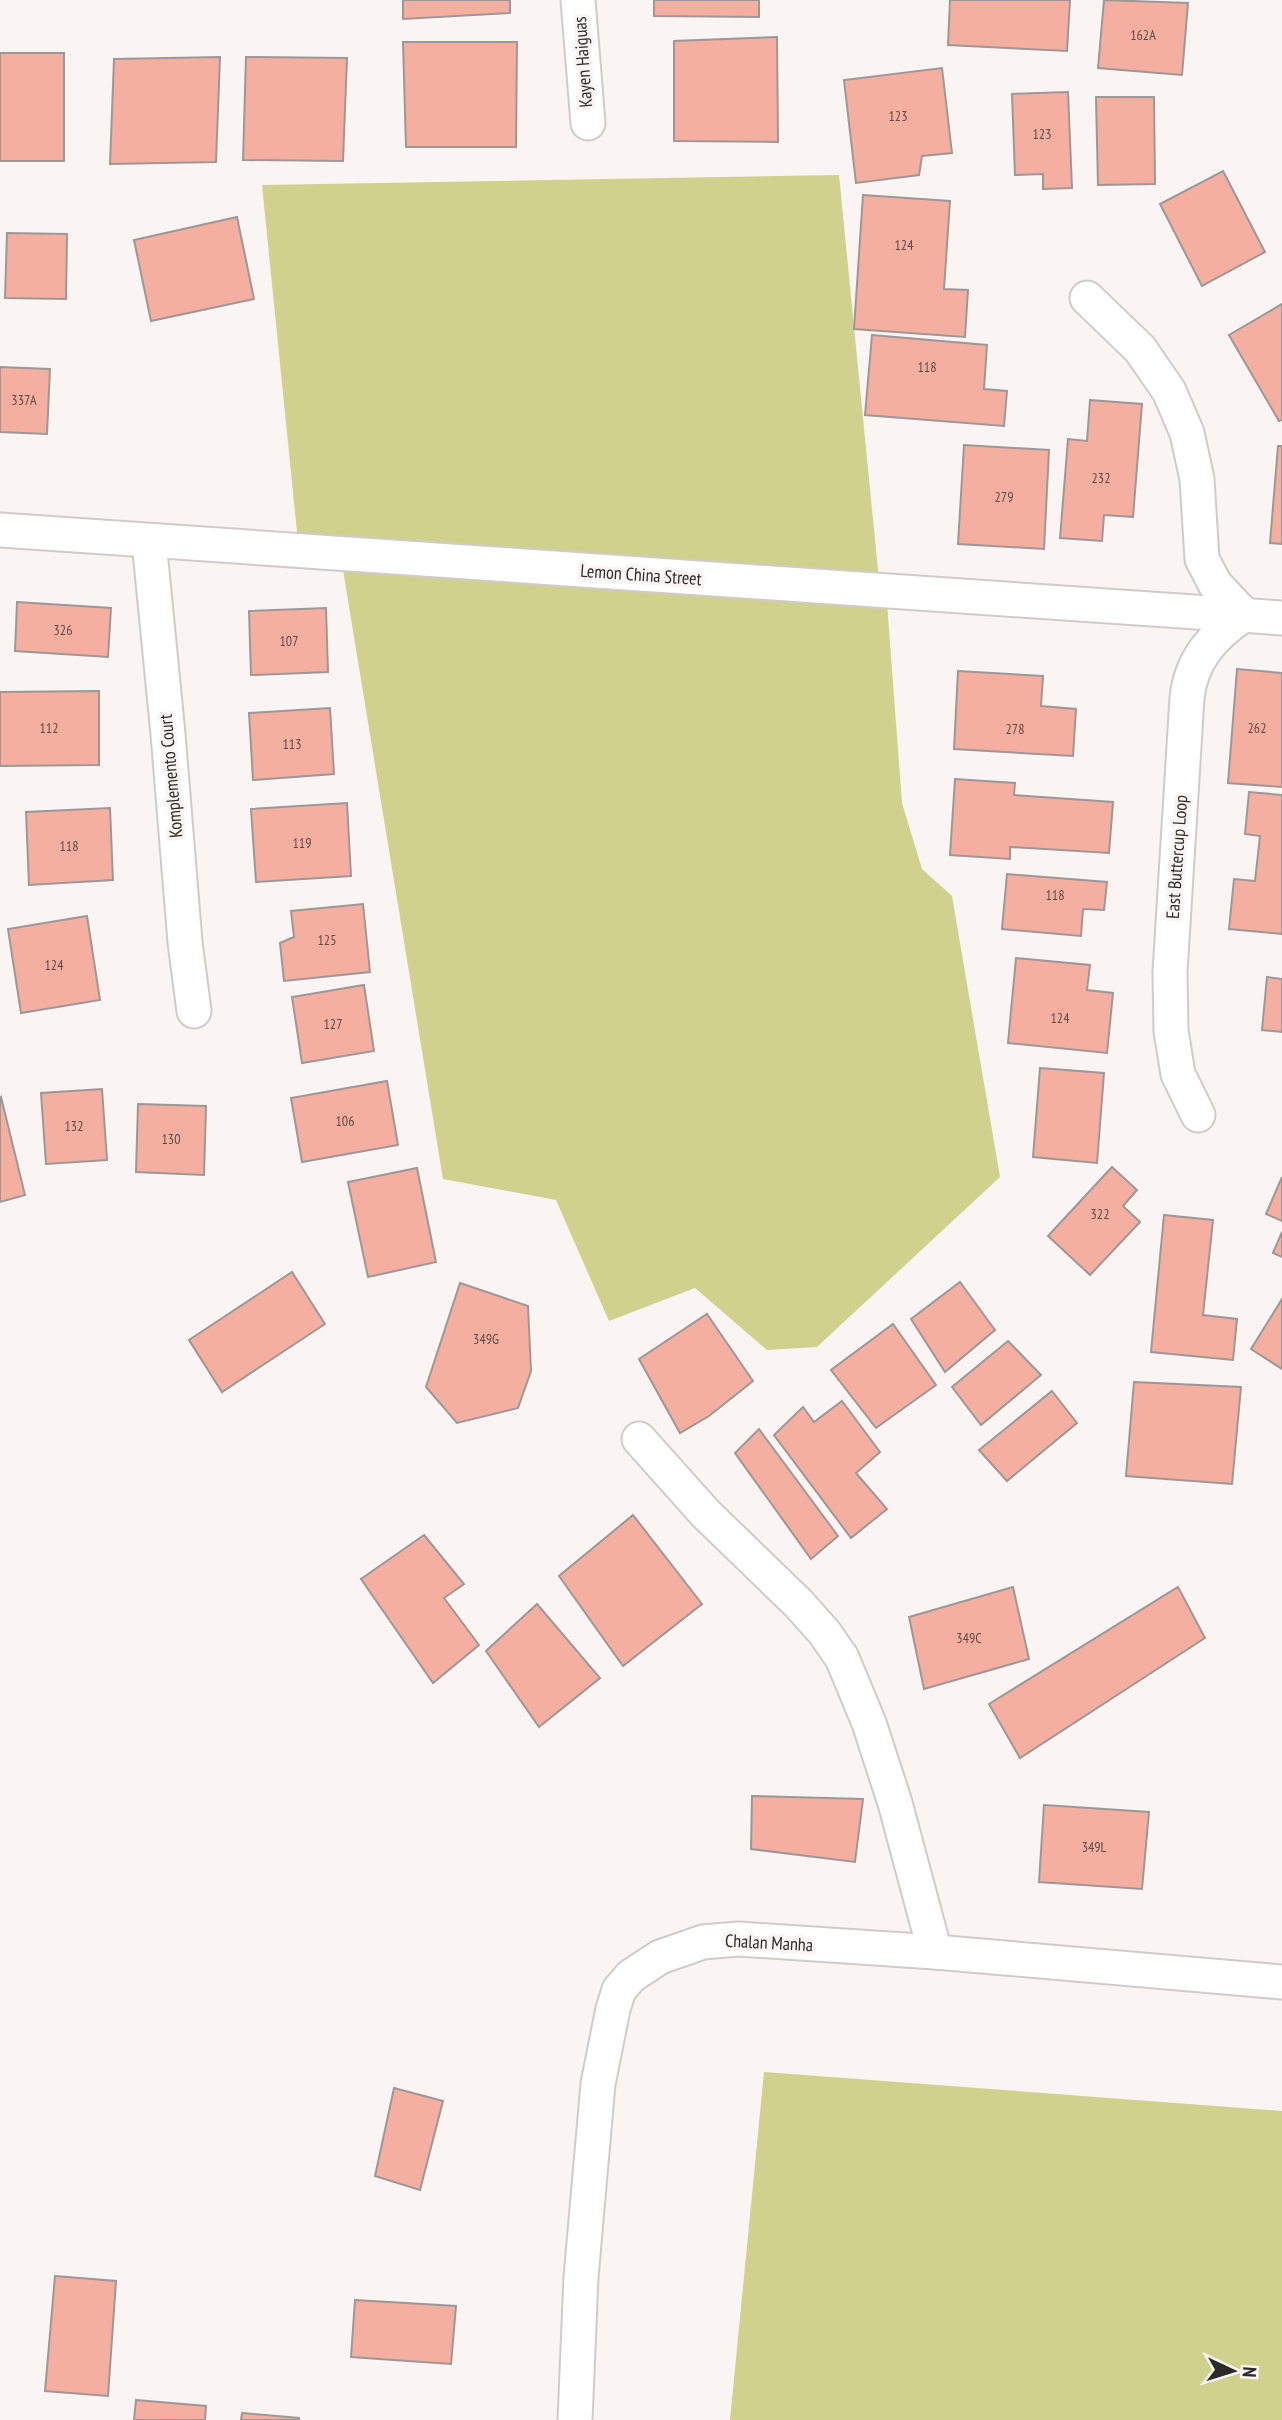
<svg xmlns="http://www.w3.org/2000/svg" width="1282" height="2420" font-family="'PT Sans Narrow',sans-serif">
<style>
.green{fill:#ced28d}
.building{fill:#f5afa0;stroke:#9d9897;stroke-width:2}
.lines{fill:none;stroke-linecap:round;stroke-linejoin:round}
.minor-casing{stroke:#d0cbc9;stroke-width:37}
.minor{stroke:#fff;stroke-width:33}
.labels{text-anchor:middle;stroke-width:7;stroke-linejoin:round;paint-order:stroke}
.number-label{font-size:14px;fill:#5f4c48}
.street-label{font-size:18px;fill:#2d2b2a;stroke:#faf5f3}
</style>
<rect width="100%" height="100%" fill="#faf5f3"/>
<!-- green -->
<g class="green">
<path d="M839,175L879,580L299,552L262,185Z"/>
<path d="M343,570L887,603L902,803L922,869L952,896L1000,1177L817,1347L767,1350L695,1288L609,1321L556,1200L443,1179Z"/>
<path d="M764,2072L1282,2111V2420H730Z"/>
</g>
<!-- building -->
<g class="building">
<path d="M403,0H510V13L403,19Z"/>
<path d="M654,0H759V17L654,16Z"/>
<path d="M950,0H1070L1067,51L948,45Z"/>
<path d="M1104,0L1188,3L1182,75L1098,68Z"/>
<path d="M777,37L778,142L674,141V41Z"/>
<path d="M403,42H517L516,147H406Z"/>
<rect x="0" y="53" width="64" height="108"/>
<path d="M220,57L216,162L110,164L114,59Z"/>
<path d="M246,57L347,58L343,161L243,160Z"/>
<path d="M942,68L952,153L922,156L919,175L856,183L844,80Z"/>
<path d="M1068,92L1072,188L1043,189V174L1015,175L1012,94Z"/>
<path d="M1096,97H1154L1155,184L1098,185Z"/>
<path d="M1223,171L1265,252L1202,286L1160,204Z"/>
<path d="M863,195L950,201L944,289L968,290L965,337L854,329Z"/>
<path d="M237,217L254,299L151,321L134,240Z"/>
<path d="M7,233L67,234L66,299L5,298Z"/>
<path d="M1282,304V420L1279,421L1229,335Z"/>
<path d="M872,335L987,345L984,389L1007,391L1004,426L865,415Z"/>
<path d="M0,367L50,369L47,434L0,432Z"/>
<path d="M1090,400L1142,404L1133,517L1104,515L1102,541L1060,538L1068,439L1087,441Z"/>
<path d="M964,445L1049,450L1044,549L958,544Z"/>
<path d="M1278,446H1282V544L1270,543Z"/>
<path d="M17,602L111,608L108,657L15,651Z"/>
<path d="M326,608L328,672L251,675L249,611Z"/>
<path d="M1237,669L1282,673V787L1228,783Z"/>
<path d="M958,671L1043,676L1041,706L1076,709L1073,756L954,749Z"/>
<path d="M99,691V765L0,766V692Z"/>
<path d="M330,708L334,774L253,780L249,713Z"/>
<path d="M955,779L1015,783L1014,795L1113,802L1109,853L1010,847V859L950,855Z"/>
<path d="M1249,792L1282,795V934L1229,929L1234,879L1255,881L1260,836L1245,834Z"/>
<path d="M347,803L351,876L256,882L251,809Z"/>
<path d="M110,808L113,880L29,885L26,812Z"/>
<path d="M1007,874L1107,882L1104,910L1083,909L1081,936L1002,929Z"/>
<path d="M363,904L370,972L284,981L280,943L294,937L291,911Z"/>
<path d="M87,916L100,1000L21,1013L8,929Z"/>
<path d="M1016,958L1090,965L1087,990L1113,993L1107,1053L1008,1043Z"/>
<path d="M1267,977L1282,979V1032L1262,1030Z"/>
<path d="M364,985L374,1051L302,1063L292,997Z"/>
<path d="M1040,1068L1104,1073L1097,1163L1033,1157Z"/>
<path d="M387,1081L398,1145L302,1162L291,1098Z"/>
<path d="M102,1089L107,1160L46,1164L41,1093Z"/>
<path d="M1,1097L25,1195L0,1202V1098Z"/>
<path d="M138,1104L206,1106L204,1175L136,1172Z"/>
<path d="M1112,1167L1137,1190L1123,1206L1140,1222L1090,1275L1048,1236Z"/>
<path d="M417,1168L436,1262L368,1277L348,1182Z"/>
<path d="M1282,1177V1221L1266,1214Z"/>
<path d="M1164,1215L1213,1220L1203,1315L1237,1319L1233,1360L1151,1352Z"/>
<path d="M1282,1232V1257L1273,1253Z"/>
<path d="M292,1272L325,1324L222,1392L189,1340Z"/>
<path d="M960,1282L995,1330L945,1372L911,1319Z"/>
<path d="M460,1283L528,1306L531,1371L518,1408L457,1423L426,1387Z"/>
<path d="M1282,1299V1369L1251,1349Z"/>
<path d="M707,1314L753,1381L709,1416L680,1433L639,1359Z"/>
<path d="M893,1324L936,1385L876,1428L831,1370Z"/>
<path d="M1008,1341L1041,1375L981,1425L952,1387Z"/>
<path d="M1134,1382L1241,1387L1232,1484L1126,1476Z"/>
<path d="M1052,1391L1077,1423L1007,1481L979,1450Z"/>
<path d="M842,1401L880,1452L856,1473L887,1509L851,1538L774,1435L803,1407L814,1422Z"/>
<path d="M759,1429L838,1536L811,1559L735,1453Z"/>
<path d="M633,1515L702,1604L623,1666L559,1576Z"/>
<path d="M424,1535L464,1584L444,1598L479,1645L433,1683L361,1579Z"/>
<path d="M1013,1587L1029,1659L924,1689L909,1617Z"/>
<path d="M1178,1587L1205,1638L1020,1758L989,1704Z"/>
<path d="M537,1604L600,1678L539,1727L486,1651Z"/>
<path d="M752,1796L863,1799L855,1862L751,1849Z"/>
<path d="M1044,1805L1149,1812L1142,1889L1039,1882Z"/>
<path d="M394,2088L443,2101L420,2190L375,2176Z"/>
<path d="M55,2276L116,2281L108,2396L45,2391Z"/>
<path d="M355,2300L456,2306L451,2364L351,2357Z"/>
<path d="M136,2400L206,2406L205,2420H134Z"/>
<path d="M242,2413L299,2418V2420H241Z"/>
</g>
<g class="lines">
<defs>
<g id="minor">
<path d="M578,0L588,123"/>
<path d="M1087,298L1140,349L1169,391L1187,433L1197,479L1202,559L1215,584L1244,615C1213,635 1191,660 1187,698L1170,972L1171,1031L1178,1074L1198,1115"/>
<path d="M0,530L1282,618"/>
<path d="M149,541L168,734L185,942L194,1011"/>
<path d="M639,1439L706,1514L798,1603L824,1632L842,1658L869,1723L895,1803L935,1952"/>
<path d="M575,2420L581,2277L598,2084L613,2009L619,1990L631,1976L660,1957L703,1942L738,1939L935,1952L1282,1982"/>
</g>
</defs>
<!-- minor casing -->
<use href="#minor" class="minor-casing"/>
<!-- minor -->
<use href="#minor" class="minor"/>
</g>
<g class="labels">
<!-- number labels -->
<g class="number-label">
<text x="1143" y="40">162A</text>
<text x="898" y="121">123</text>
<text x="1042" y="139">123</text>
<text x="904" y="250">124</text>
<text x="927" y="372">118</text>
<text x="24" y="405">337A</text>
<text x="1101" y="483">232</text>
<text x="1004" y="502">279</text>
<text x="63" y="635">326</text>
<text x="289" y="646">107</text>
<text x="49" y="733">112</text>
<text x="1257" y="733">262</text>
<text x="1015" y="734">278</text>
<text x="292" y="749">113</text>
<text x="302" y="848">119</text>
<text x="69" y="851">118</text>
<text x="1055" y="900">118</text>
<text x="327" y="945">125</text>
<text x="54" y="970">124</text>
<text x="1060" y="1023">124</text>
<text x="333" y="1029">127</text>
<text x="345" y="1126">106</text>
<text x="74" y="1131">132</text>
<text x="171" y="1144">130</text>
<text x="1100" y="1219">322</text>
<text x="486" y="1344">349G</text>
<text x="969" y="1643">349C</text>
<text x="1094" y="1852">349L</text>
</g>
<!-- street labels -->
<g class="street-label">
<text transform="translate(583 62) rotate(-94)" y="6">Kayen Haiguas</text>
<text transform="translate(641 575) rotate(4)" y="6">Lemon China Street</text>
<text transform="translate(171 776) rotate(-95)" y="6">Komplemento Court</text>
<text transform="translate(1177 857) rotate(-86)" y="6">East Buttercup Loop</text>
<text transform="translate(769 1943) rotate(3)" y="6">Chalan Manha</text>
</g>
</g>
<!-- north arrow -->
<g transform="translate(1233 2371) rotate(94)" stroke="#faf5f3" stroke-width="5" paint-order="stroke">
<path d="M0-5L12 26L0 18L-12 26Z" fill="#2d2b2a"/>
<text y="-10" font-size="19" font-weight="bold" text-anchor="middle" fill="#2d2b2a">N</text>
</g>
</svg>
